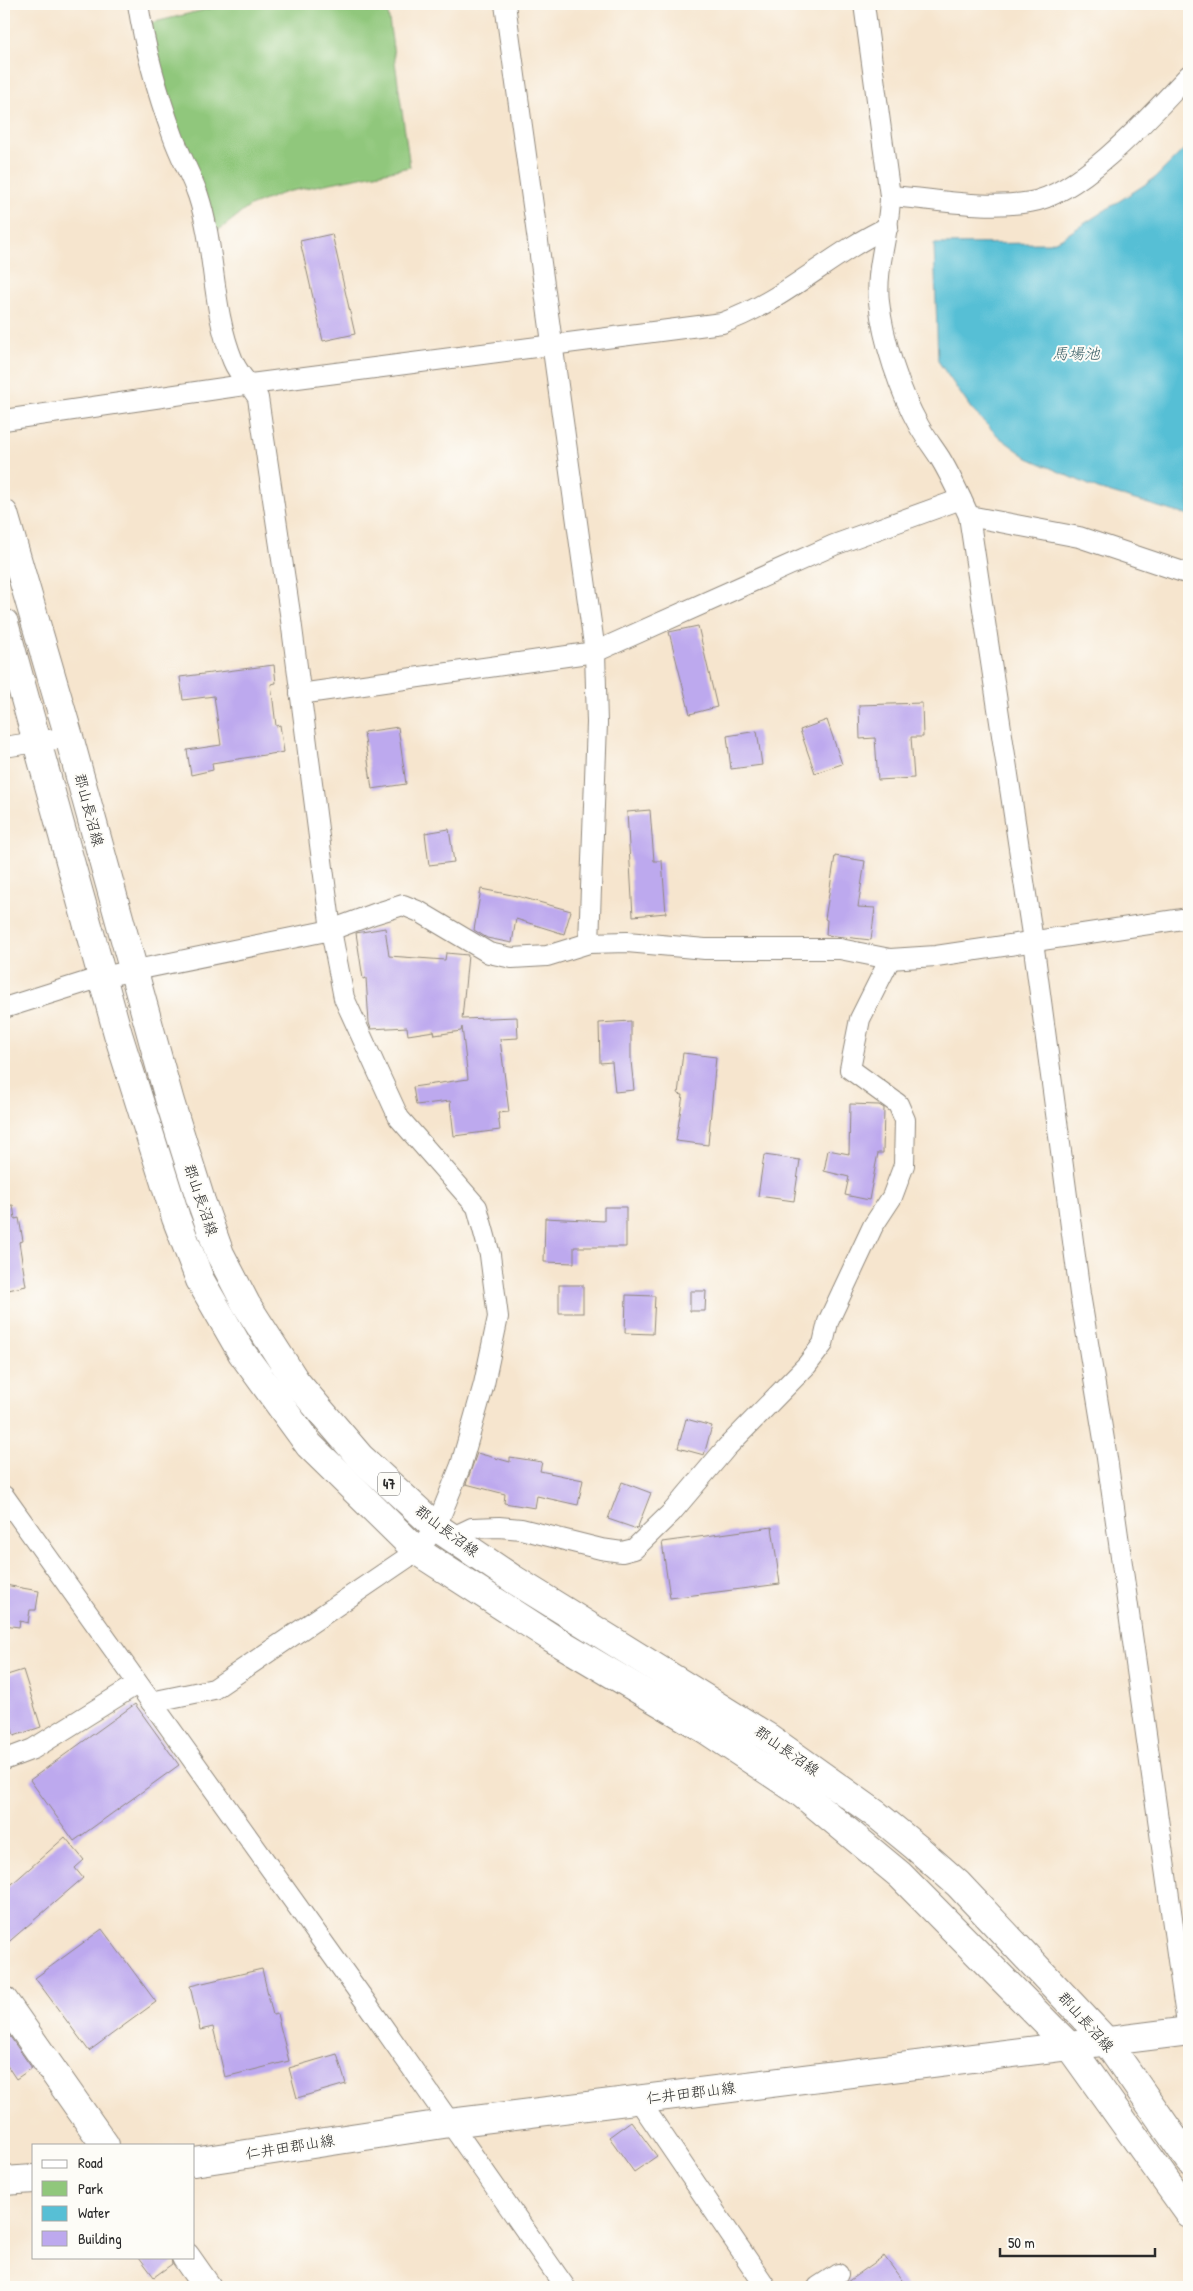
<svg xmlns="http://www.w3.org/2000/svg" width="1193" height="2291" font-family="'Patrick Hand','Klee One',sans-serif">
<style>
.green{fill:#90c77b;stroke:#5e7953}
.water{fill:#57bfd5;stroke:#417580}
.building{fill:#bda9ee}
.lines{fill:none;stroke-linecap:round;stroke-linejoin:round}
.street-casing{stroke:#90887c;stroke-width:22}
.secondary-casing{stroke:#90887c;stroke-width:30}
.primary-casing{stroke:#90887c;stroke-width:30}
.street{stroke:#fff;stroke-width:20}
.secondary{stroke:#fff;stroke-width:28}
.primary{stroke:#fff;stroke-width:28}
.labels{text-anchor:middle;stroke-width:4;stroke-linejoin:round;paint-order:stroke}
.shield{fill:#fdfcf7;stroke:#6a6a68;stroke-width:1}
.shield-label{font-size:14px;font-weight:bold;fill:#2b2b2b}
.street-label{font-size:15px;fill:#2b2b2b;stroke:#fdfcf7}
.water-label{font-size:16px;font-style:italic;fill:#3a5f66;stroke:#fdfcf7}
</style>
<rect width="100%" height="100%" fill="#fdfcf7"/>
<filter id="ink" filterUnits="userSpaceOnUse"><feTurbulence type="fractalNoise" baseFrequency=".02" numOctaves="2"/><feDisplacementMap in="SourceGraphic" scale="10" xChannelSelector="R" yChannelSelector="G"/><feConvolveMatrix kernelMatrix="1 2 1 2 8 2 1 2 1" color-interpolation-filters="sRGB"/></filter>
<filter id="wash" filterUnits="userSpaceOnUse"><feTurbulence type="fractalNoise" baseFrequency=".0096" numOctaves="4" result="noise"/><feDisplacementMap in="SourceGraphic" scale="20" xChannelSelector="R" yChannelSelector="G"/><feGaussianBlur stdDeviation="1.12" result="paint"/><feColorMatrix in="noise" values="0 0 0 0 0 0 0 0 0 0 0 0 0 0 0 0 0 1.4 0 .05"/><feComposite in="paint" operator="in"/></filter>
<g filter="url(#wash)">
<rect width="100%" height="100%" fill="#f6e5ce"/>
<!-- green -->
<path class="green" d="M255,4H304L388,13L410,167L286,192L250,206L223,227L210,235L147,24L212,8Z"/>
<!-- water -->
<path class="water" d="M1189,144V516L1098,489L1028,458L999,437L972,410L938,361L934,244L1050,243L1062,238L1155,178Z"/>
<g id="blocks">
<!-- building -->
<g class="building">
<path d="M332,234L355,334L323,341L300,241Z"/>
<path d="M698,626L717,707L690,714L669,632Z"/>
<path d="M274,665L276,683L271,684L276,726L280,725L284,752L212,763L213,770L191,775L187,750L221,745L214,696L183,700L180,677Z"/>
<path d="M922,703L923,737H911L914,778L878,780L875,738L860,739L859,705Z"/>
<path d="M827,720L842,764L815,773L800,730Z"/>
<path d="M398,727L406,784L372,789L364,732Z"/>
<path d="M757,731L762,765L731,769L727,736Z"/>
<path d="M650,810L654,861H662L666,913L633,916L627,812Z"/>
<path d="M449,829L454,862L429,865L425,833Z"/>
<path d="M835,856L865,861L858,907L875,908L871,940L826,935L827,920L825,919Z"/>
<path d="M481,889L517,896L571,911L564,934L516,919L512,943L487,938L474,930Z"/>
<path d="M385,928L389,956L445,960L446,953L468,955L462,1019L517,1017L518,1038L500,1039L509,1112L498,1113L500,1130L454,1136L450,1101L416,1105L413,1087L468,1079L462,1027L461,1031L435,1035L434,1031L408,1035L407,1027L371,1029L369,1023L366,978L363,979L356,933Z"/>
<path d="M631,1021V1061L634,1090L615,1092L612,1062L600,1063L599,1023Z"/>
<path d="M683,1053L716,1057L708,1145L676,1141L683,1095L678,1094Z"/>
<path d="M850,1104L879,1105L884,1108L883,1153H878L869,1200L845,1195L849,1177L824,1171L828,1150L849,1154Z"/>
<path d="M764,1155L800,1160L794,1201L758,1196Z"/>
<path d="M13,1205L15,1219L19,1218L23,1241L19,1242L26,1286L4,1291V1206Z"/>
<path d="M604,1207H626V1247H574V1263L544,1262L545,1218L604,1221Z"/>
<rect x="559" y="1285" width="24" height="28"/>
<path d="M690,1291H706L705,1311H690Z"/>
<path d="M626,1295L655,1296L653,1334L625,1333Z"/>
<path d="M686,1419L712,1426L704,1455L678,1448Z"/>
<path d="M477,1453L510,1462V1457L542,1462L540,1471L583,1480L578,1505L537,1496L535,1508L504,1503L505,1494L466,1484Z"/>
<path d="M622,1482L651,1493L637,1529L608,1519Z"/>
<path d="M772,1527L780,1584L670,1598L662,1542Z"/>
<path d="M5,1585L39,1591L36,1610H30L28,1623L20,1621L19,1627L4,1625Z"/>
<path d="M23,1670L41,1727L14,1736L4,1701V1676Z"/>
<path d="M135,1704L179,1765L74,1841L30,1780Z"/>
<path d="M65,1837L84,1860L75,1868L83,1878L4,1946V1891Z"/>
<path d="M102,1929L156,2002L89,2051L35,1978Z"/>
<path d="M262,1969L273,2015L277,2014L289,2061L225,2077L213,2027L200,2030L190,1986Z"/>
<path d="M4,2028L32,2068L16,2079L4,2061Z"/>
<path d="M337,2054L346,2084L297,2098L289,2068Z"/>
<path d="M631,2121L657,2156L634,2172L609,2137Z"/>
<path d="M884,2256L907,2287H840Z"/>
<path d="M139,2257H171L172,2264L154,2277Z"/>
</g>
</g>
</g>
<g filter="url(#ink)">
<use href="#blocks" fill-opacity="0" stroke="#90887c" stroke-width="1"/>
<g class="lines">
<defs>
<g id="street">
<path d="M138,4C145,49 157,92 173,136C180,156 191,175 198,195C216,249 211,308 233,361C239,376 251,385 258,398L291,620L331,930L344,998L399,1118L477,1207L490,1255L498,1317L484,1384L461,1465L436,1527L417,1551L214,1689L151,1702"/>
<path d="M505,4L595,652L597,723L589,943"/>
<path d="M864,4L890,196C890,232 875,267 879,302C883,341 900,392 919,426C925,437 933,447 940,458C951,476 960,496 969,516L1033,941L1080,1294L1107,1458L1188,2031"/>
<path d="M890,196C936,199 984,210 1030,202C1082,194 1154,112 1189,75"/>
<path d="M4,420L251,384L722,323C783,302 830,254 888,227"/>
<path d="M969,516L1079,537L1189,574"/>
<path d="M300,694L595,652L834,545L961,499"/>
<path d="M4,747L69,737"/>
<path d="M4,1008L102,977L331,930L374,914L403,905L420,912L489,953L512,958L547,956L589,943L627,942L705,949H840L890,959L936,956L1189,918"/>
<path d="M4,1496L365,2001L565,2287"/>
<path d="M451,1538L472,1528L499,1527L521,1529L601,1549L622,1552L634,1549L672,1512L727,1447L807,1365L823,1344L828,1322L873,1226L892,1197L904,1165L905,1120L898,1104L850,1069L860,1019L890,959"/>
<path d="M4,1760L33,1749L137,1684"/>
<path d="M638,2099L766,2287"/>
<path d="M818,2287L838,2274"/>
</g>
<g id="secondary">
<path d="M4,2001L105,2145"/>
<path d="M194,2162L450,2123L1189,2031"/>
<path d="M4,2181L34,2179"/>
<path d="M186,2257L207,2287"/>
</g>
<g id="primary">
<path d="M4,514L69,737L170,1102L201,1201L220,1254L246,1304L296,1382L360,1457L436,1527L513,1579L769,1738L877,1815L916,1847L958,1884L1106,2041L1189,2160"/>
<path d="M4,623L118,1034L176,1218L200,1280L242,1353L309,1445L417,1551L552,1638L705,1729L800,1792L900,1875L1070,2047L1189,2213"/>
</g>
</defs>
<!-- street casing -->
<use href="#street" class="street-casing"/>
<!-- secondary casing -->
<use href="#secondary" class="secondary-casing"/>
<!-- primary casing -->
<use href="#primary" class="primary-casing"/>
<!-- street -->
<use href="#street" class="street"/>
<!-- secondary -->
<use href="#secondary" class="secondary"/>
<!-- primary -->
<use href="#primary" class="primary"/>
</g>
</g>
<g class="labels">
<!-- shield labels -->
<rect class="shield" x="378" y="1472.5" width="22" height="23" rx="4"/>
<g class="shield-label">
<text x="389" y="1489">47</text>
</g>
<!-- street labels -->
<g class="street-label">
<text transform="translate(89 810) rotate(75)" y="5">郡山長沼線</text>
<text transform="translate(201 1200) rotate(71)" y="5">郡山長沼線</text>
<text transform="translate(447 1531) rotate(37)" y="5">郡山長沼線</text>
<text transform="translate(787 1751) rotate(35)" y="5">郡山長沼線</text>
<text transform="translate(1086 2022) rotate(48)" y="5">郡山長沼線</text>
<text transform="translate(691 2093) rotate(-7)" y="5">仁井田郡山線</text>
<text transform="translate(290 2147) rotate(-9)" y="5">仁井田郡山線</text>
</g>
<!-- water labels -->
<g class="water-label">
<text x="1076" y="359">馬場池</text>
</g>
</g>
<!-- margin -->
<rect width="1193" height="2291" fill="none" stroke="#fdfcf7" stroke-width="20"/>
<!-- legend -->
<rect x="32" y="2144" width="162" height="115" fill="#fdfcf7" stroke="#a9a8a5"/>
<rect x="42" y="2160" width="25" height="8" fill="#ffffff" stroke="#a9a8a5"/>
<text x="78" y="2168" font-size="15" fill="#2b2b2b">Road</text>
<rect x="42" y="2181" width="25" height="15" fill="#90c77b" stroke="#a9a8a5"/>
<text x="78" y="2194" font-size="15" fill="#2b2b2b">Park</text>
<rect x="42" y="2206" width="25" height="15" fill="#57bfd5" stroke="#a9a8a5"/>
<text x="78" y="2218" font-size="15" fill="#2b2b2b">Water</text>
<rect x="42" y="2231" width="25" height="15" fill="#bda9ee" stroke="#a9a8a5"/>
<text x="78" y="2244" font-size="15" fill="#2b2b2b">Building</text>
<!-- scale -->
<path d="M1000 2248v8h155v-8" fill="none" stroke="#2b2b2b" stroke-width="2.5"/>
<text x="1008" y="2248" font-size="15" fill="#2b2b2b" stroke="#fdfcf7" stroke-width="4" paint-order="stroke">50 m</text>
</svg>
